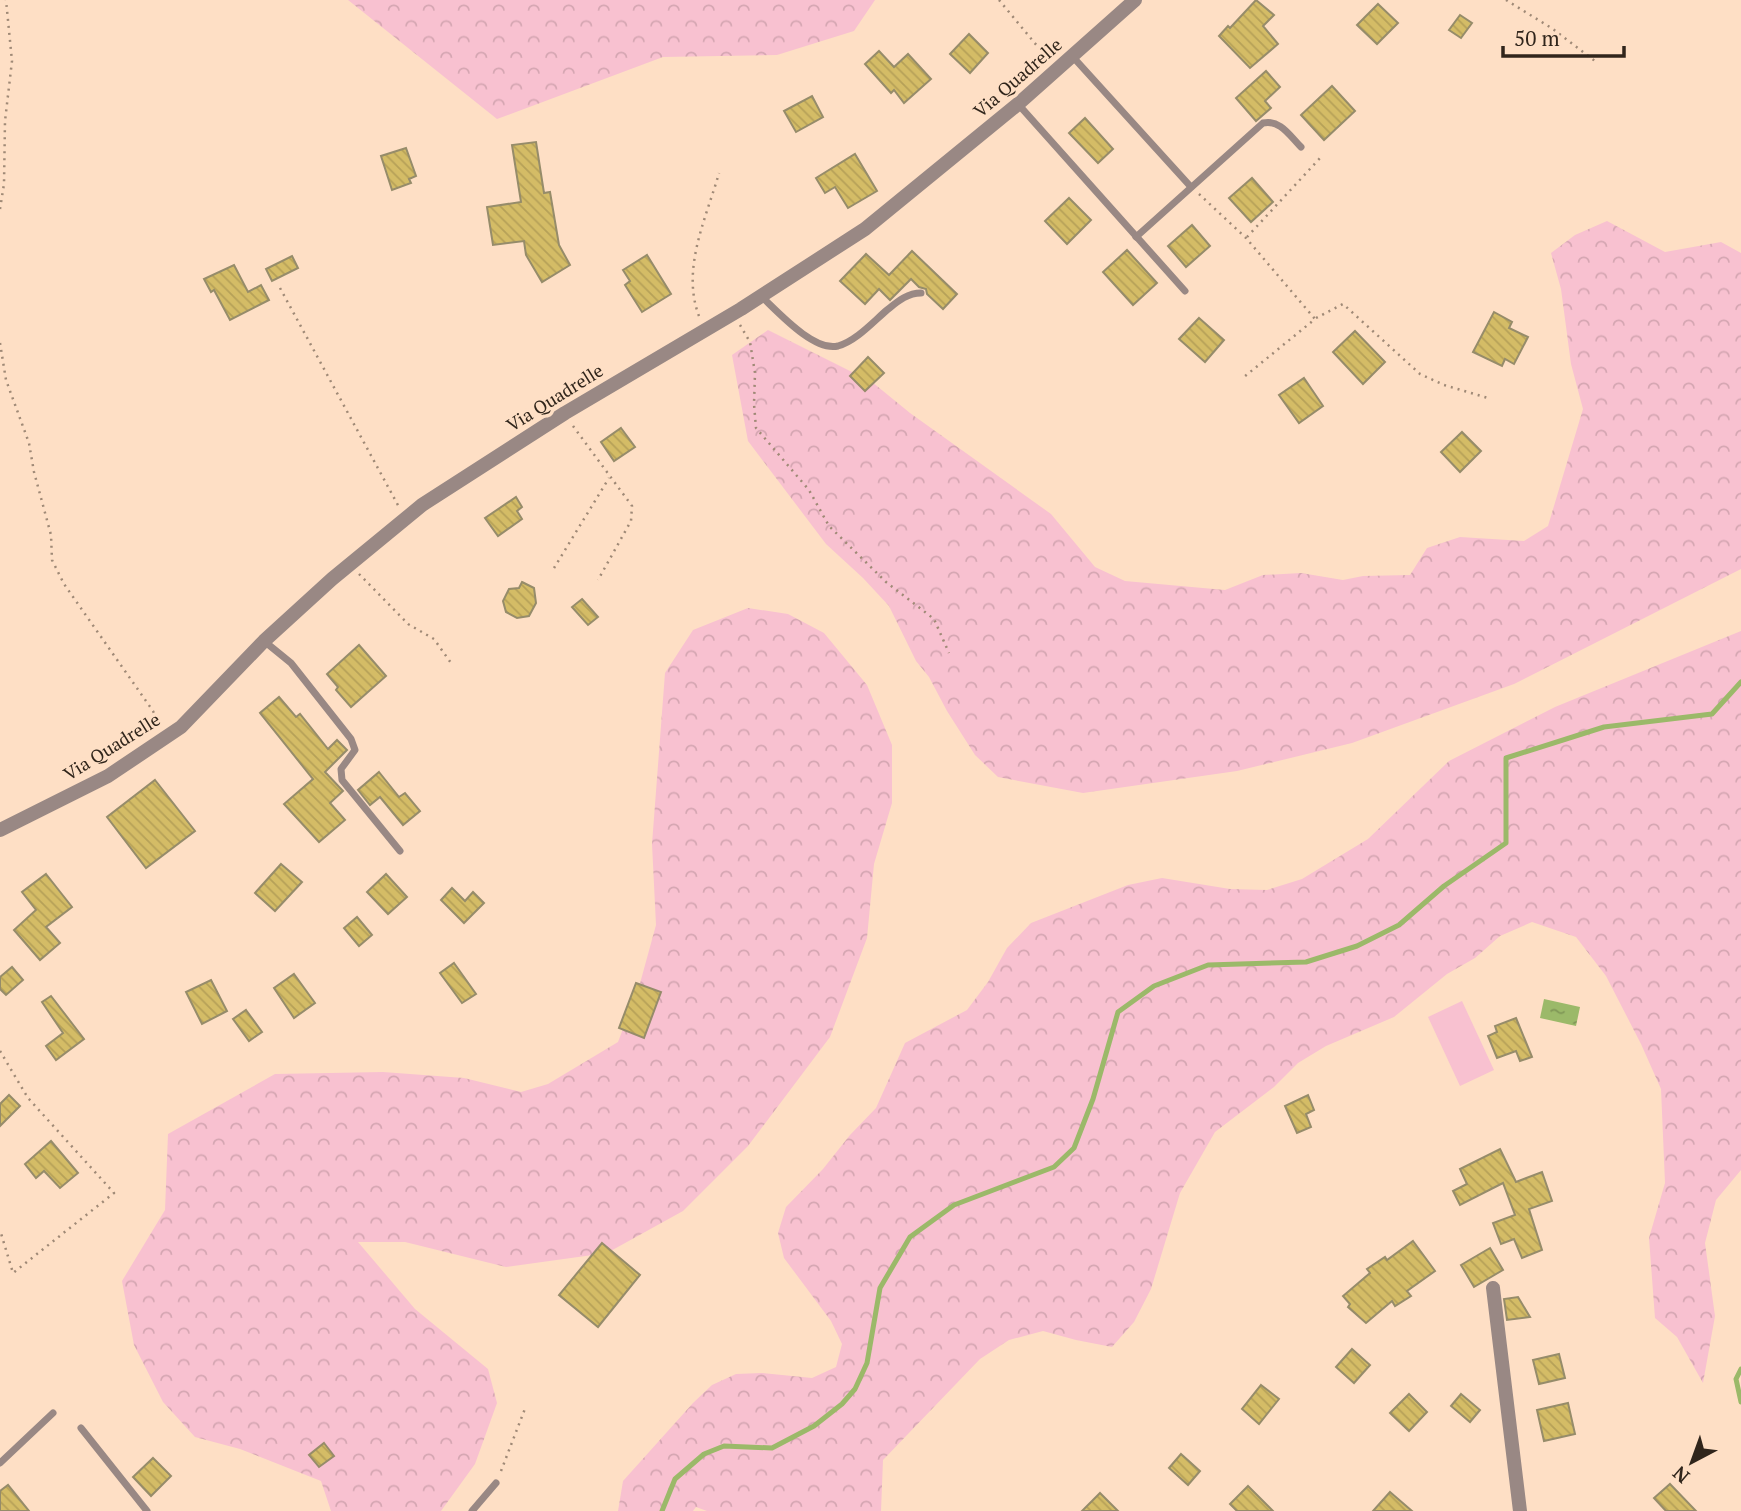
<svg xmlns="http://www.w3.org/2000/svg" width="1741" height="1511" font-family="'PT Serif',serif">
<style>
.forest{fill:url(#forest-crowns)}
.garden{fill:#f8c1d0}
.water{fill:url(#water-ripples)}
.lines{fill:none;stroke-linecap:round;stroke-linejoin:round}
.stream{stroke:#9bb969;stroke-width:5}
.building{fill:url(#building-back-hatch);stroke:#968c6a;stroke-width:2}
.path{stroke:#9f8976;stroke-width:2.5;stroke-dasharray:2 5;stroke-linecap:butt}
.service{stroke:#998884;stroke-width:7}
.minor{stroke:#998884;stroke-width:14}
.tertiary{stroke:#998884;stroke-width:14}
.labels{text-anchor:middle;stroke-width:7;stroke-linejoin:round;paint-order:stroke}
.street-label{font-size:18px;fill:#30251b;stroke:#fedfc5}
</style>
<defs>
<pattern id="forest-crowns" width="20" height="18" patternUnits="userSpaceOnUse" patternTransform="scale(1.75)"><rect width="20" height="18" fill="#f8c1d0"/><path d="M2 6a3 3 0 1 1 6 0M12 15a3 3 0 1 1 6 0" fill="none" stroke="#d5a6b2"/></pattern>
<pattern id="water-ripples" width="26" height="14" patternUnits="userSpaceOnUse" patternTransform="scale(1.75)"><rect width="26" height="14" fill="#9bb969"/><path d="M2 4q2-2 4 0t4 0M15 11q2-2 4 0t4 0" fill="none" stroke="#7f9656"/></pattern>
<pattern id="building-back-hatch" width="6" height="6" patternUnits="userSpaceOnUse" patternTransform="scale(1.75)"><rect width="6" height="6" fill="#d4bc66"/><path d="M-1 5l2 2M0 0l6 6M5-1l2 2" fill="none" stroke="#b6a158"/></pattern>
</defs>
<rect width="100%" height="100%" fill="#fedfc5"/>
<!-- forest -->
<g class="forest">
<path d="M348,0H875L854,31L777,55L663,57L497,119Z"/>
<path d="M1607,221L1665,252L1721,242L1741,253V569L1514,684L1352,743L1237,771L1083,793L998,777L975,755L947,711L929,677L916,661L889,606L863,578L826,544L748,441L732,355L768,330L872,382L910,413L1051,514L1095,567L1125,581L1225,590L1263,575L1301,573L1343,580L1363,576L1410,575L1427,548L1460,537L1524,541L1548,526L1583,409L1571,364L1561,289L1551,253L1575,235Z"/>
<path d="M748,608L788,614L824,633L867,685L892,745V803L874,864L867,938L830,1037L748,1146L683,1211L607,1253L506,1267L405,1242H358L415,1309L488,1369L497,1403L475,1464L441,1511H331L321,1481L240,1449L195,1437L163,1402L134,1345L122,1281L165,1210L168,1134L275,1074L383,1072L464,1078L521,1092L548,1084L618,1042L639,987L656,925L652,844L665,673L693,630Z"/>
<path d="M1741,631V1170L1716,1200L1705,1243L1715,1316L1703,1383L1677,1337L1655,1318L1649,1238L1665,1183L1661,1089L1641,1044L1606,976L1576,937L1532,922L1500,936L1475,958L1447,974L1394,1017L1326,1046L1298,1063L1274,1087L1215,1132L1180,1193L1151,1289L1134,1322L1112,1347L1076,1340L1043,1331L1009,1340L980,1359L883,1460L881,1511H707L696,1507L693,1511H618L623,1481L693,1403L712,1385L736,1374L762,1373L812,1378L836,1367L842,1344L831,1321L784,1258L778,1233L786,1207L823,1169L850,1135L876,1108L905,1043L967,1010L988,982L1007,948L1031,923L1128,885L1162,878L1230,889L1267,890L1302,879L1368,839L1449,761L1555,707Z"/>
</g>
<!-- garden -->
<path class="garden" d="M1462,1001L1494,1070L1460,1086L1428,1017Z"/>
<!-- water -->
<path class="water" d="M1544,999L1580,1007L1576,1026L1540,1018Z"/>
<g class="lines">
<!-- stream -->
<g class="stream">
<path d="M1741,1369L1736,1379L1741,1402"/>
<path d="M662,1511L675,1479L704,1454L724,1446L772,1448L814,1426L842,1404L855,1389L867,1363L880,1288L910,1237L954,1205L1054,1167L1074,1148L1093,1099L1118,1012L1154,986L1208,965L1306,962L1357,946L1399,925L1444,886L1506,843V758L1604,727L1712,714L1741,682"/>
</g>
</g>
<!-- building -->
<g class="building">
<path d="M1256,0L1274,15L1263,26L1278,44L1250,68L1219,36L1228,26L1230,28Z"/>
<path d="M1378,4L1398,23L1377,44L1357,25Z"/>
<path d="M1460,15L1472,23L1461,38L1449,30Z"/>
<path d="M969,34L988,53L970,73L950,54Z"/>
<path d="M879,51L894,67L908,54L931,79L904,103L894,90L891,93L865,64Z"/>
<path d="M1266,71L1280,87L1265,101L1271,108L1256,121L1236,98Z"/>
<path d="M1332,86L1355,111L1324,140L1301,115Z"/>
<path d="M812,96L823,117L796,132L784,111Z"/>
<path d="M1085,118L1113,149L1098,163L1069,133Z"/>
<path d="M536,142L544,193L550,192L559,245L570,265L542,282L526,255L524,241L493,245L487,207L521,202L512,145Z"/>
<path d="M406,148L416,176L409,179L411,183L392,190L381,156Z"/>
<path d="M855,154L877,191L848,208L835,187L825,193L816,178Z"/>
<path d="M1252,178L1273,202L1251,222L1229,198Z"/>
<path d="M1069,198L1091,220L1067,244L1045,221Z"/>
<path d="M1192,225L1210,246L1186,267L1168,246Z"/>
<path d="M1127,250L1157,283L1133,305L1103,272Z"/>
<path d="M912,251L957,294L943,309L927,294L926,289L919,287L911,279L890,300L879,289L865,304L840,281L866,254L889,275Z"/>
<path d="M647,255L671,294L642,312L625,285L630,281L623,270Z"/>
<path d="M292,256L298,268L272,281L266,269Z"/>
<path d="M234,265L248,292L261,285L269,300L230,320L214,290L211,292L204,279Z"/>
<path d="M1494,312L1512,322L1509,328L1528,337L1514,364L1505,359L1502,366L1473,352Z"/>
<path d="M1199,318L1224,340L1205,362L1179,339Z"/>
<path d="M1355,331L1385,362L1363,384L1333,352Z"/>
<path d="M868,357L884,373L865,391L850,376Z"/>
<path d="M1304,378L1323,406L1299,423L1279,395Z"/>
<path d="M621,428L635,447L614,461L601,442Z"/>
<path d="M1462,432L1481,451L1460,472L1441,452Z"/>
<path d="M516,497L522,507L517,511L522,519L498,536L485,518Z"/>
<path d="M522,582L534,588L536,603L529,616L517,618L506,612L503,601L509,589L519,588Z"/>
<path d="M582,599L598,617L588,625L572,607Z"/>
<path d="M359,645L386,676L351,707L336,690L338,687L327,674Z"/>
<path d="M279,697L296,717L300,714L328,749L337,740L347,750L325,772L343,791L330,803L345,820L319,842L284,804L313,779L260,713Z"/>
<path d="M379,772L399,797L405,793L420,811L403,825L380,797L370,805L358,790Z"/>
<path d="M155,780L195,831L146,868L107,817Z"/>
<path d="M281,864L302,882L275,911L255,893Z"/>
<path d="M46,874L72,907L46,927L60,943L40,960L14,930L36,910L22,892Z"/>
<path d="M386,874L407,897L388,914L367,892Z"/>
<path d="M452,888L465,901L473,892L484,903L464,923L441,900Z"/>
<path d="M357,917L372,935L359,946L344,928Z"/>
<path d="M454,963L476,994L462,1003L440,973Z"/>
<path d="M12,967L23,980L6,995L0,989V977Z"/>
<path d="M294,974L315,1003L294,1018L274,988Z"/>
<path d="M211,980L227,1011L202,1024L186,992Z"/>
<path d="M636,983L661,992L644,1038L619,1028Z"/>
<path d="M51,996L84,1039L56,1060L46,1046L63,1033L42,1002Z"/>
<path d="M246,1010L262,1032L249,1041L233,1019Z"/>
<path d="M1516,1018L1532,1057L1520,1061L1516,1051L1497,1058L1488,1036L1497,1032L1495,1026Z"/>
<path d="M9,1095L20,1106L0,1126V1104Z"/>
<path d="M1308,1095L1314,1110L1306,1114L1311,1127L1297,1133L1285,1106Z"/>
<path d="M51,1141L78,1173L60,1188L44,1171L36,1178L25,1164Z"/>
<path d="M1500,1149L1516,1182L1542,1172L1552,1201L1529,1209L1542,1250L1522,1258L1514,1239L1501,1244L1493,1223L1515,1215L1503,1183L1460,1205L1453,1191L1467,1184L1460,1169Z"/>
<path d="M1413,1241L1435,1271L1407,1291L1411,1296L1395,1306L1392,1301L1366,1323L1348,1307L1350,1304L1343,1296L1370,1273L1367,1269L1385,1257L1387,1260Z"/>
<path d="M602,1243L640,1275L598,1327L559,1295Z"/>
<path d="M1490,1248L1503,1270L1474,1287L1461,1265Z"/>
<path d="M1518,1297L1530,1317L1507,1320L1504,1299Z"/>
<path d="M1352,1349L1370,1365L1354,1383L1336,1367Z"/>
<path d="M1559,1354L1565,1378L1539,1384L1533,1360Z"/>
<path d="M1261,1385L1279,1399L1259,1424L1242,1409Z"/>
<path d="M1409,1394L1427,1412L1409,1431L1390,1413Z"/>
<path d="M1461,1394L1480,1410L1470,1422L1451,1406Z"/>
<path d="M1568,1403L1575,1434L1544,1441L1537,1410Z"/>
<path d="M324,1443L334,1456L319,1467L309,1455Z"/>
<path d="M1181,1454L1200,1471L1188,1485L1169,1468Z"/>
<path d="M153,1458L171,1476L151,1496L133,1477Z"/>
<path d="M1670,1484L1696,1511H1666L1654,1498Z"/>
<path d="M8,1485L29,1511H0V1491Z"/>
<path d="M1248,1486L1273,1511H1237L1230,1504Z"/>
<path d="M1390,1492L1412,1511H1373Z"/>
<path d="M1100,1493L1118,1511H1082Z"/>
</g>
<g class="lines">
<!-- path -->
<g class="path">
<path d="M999,0L1048,59"/>
<path d="M1506,0L1553,29L1595,61"/>
<path d="M1199,194L1246,238L1315,319L1244,377"/>
<path d="M0,209L4,184L5,121L12,61L6,0"/>
<path d="M1247,237L1321,157"/>
<path d="M280,288L399,507"/>
<path d="M699,316C681,269 706,219 719,173"/>
<path d="M1316,318L1343,304L1420,374L1444,385L1488,398"/>
<path d="M740,325L750,342L755,373L754,404L756,428L809,490L829,526L886,582L934,619L949,653"/>
<path d="M0,343L6,380L29,443L34,472L51,535L52,560L64,584L153,711L159,724"/>
<path d="M573,426L632,506L631,521L598,580"/>
<path d="M554,568L609,478"/>
<path d="M359,574L408,624L434,639L451,663"/>
<path d="M0,1051L28,1098L114,1193L13,1273L0,1230"/>
<path d="M501,1471L526,1406"/>
</g>
<!-- service -->
<g class="service">
<path d="M1073,57L1191,187"/>
<path d="M1018,104L1185,291"/>
<path d="M1136,237L1263,123C1280,119 1290,136 1301,147"/>
<path d="M762,297C778,312 814,352 838,346C856,341 873,322 887,310C897,302 907,293 921,293"/>
<path d="M264,641L291,663L351,739L355,750L341,769L342,780L400,851"/>
<path d="M81,1428L147,1511"/>
<path d="M0,1463L53,1413"/>
<path d="M472,1511L496,1483"/>
</g>
<!-- minor -->
<path class="minor" d="M1493,1288L1520,1511"/>
<!-- tertiary -->
<path class="tertiary" d="M0,830L108,776L181,727L264,641L332,579L422,505L565,413L741,309L865,229L1018,104L1135,0"/>
</g>
<g class="labels">
<!-- street labels -->
<g class="street-label">
<text transform="translate(1018 78) rotate(-41)" y="6">Via Quadrelle</text>
<text transform="translate(555 398) rotate(-32)" y="6">Via Quadrelle</text>
<text transform="translate(112 747) rotate(-32)" y="6">Via Quadrelle</text>
</g>
</g>
<!-- north arrow -->
<g transform="translate(1692 1462) rotate(221)" stroke="#fedfc5" stroke-width="5" paint-order="stroke">
<path d="M0-5L12 26L0 18L-12 26Z" fill="#30251b"/>
<text y="-10" font-size="19" font-weight="bold" text-anchor="middle" fill="#30251b">N</text>
</g>
<!-- scale -->
<path d="M1503 46v10h121v-10" fill="none" stroke="#30251b" stroke-width="3.5"/>
<text x="1514" y="46" font-size="21" fill="#30251b" stroke="#fedfc5" stroke-width="5" paint-order="stroke">50 m</text>
</svg>
